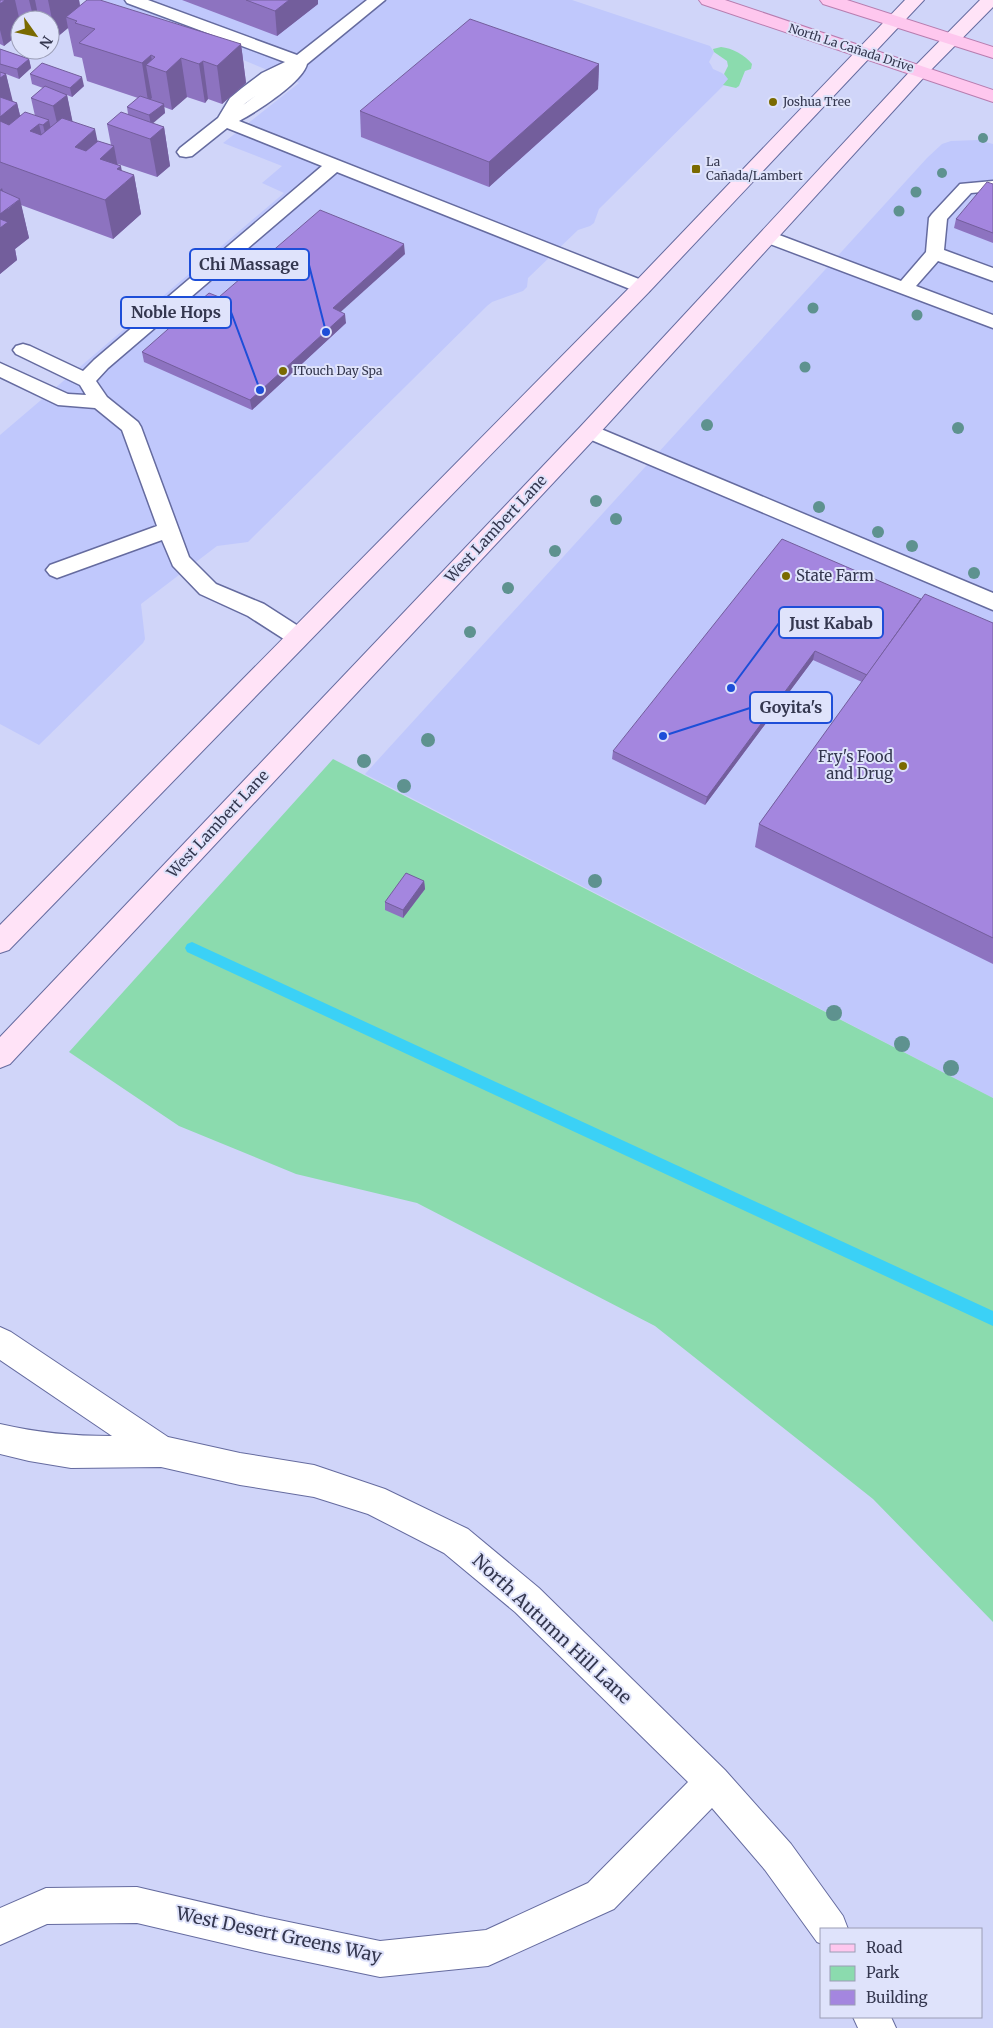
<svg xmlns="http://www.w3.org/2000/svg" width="993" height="2028" font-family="Merriweather,serif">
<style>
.built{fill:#c0c8fc}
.green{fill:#8bdbae}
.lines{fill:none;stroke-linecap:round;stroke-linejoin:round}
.stream{fill:#3bd1f6;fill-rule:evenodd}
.lane-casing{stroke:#656b9f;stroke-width:3}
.street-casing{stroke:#656b9f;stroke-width:2}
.secondary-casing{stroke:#656b9f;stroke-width:2}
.primary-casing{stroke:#b77daf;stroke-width:2}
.lane{fill:#fff;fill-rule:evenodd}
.street{fill:#fff;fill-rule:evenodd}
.secondary{fill:#ffe3f7;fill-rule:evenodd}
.primary{fill:#fec7ee;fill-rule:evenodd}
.tree{fill:#5e928f}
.wall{fill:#8d73c0}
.shaded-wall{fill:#735e9c}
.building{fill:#a486df;stroke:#735e9c}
.poi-dot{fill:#7a6a00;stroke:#dfe3fb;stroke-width:2}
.labels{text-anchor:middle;stroke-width:4;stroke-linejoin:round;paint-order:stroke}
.far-street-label{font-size:12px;fill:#34374f;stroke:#dfe3fb}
.far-poi-label{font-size:12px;fill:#34374f;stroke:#dfe3fb;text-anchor:start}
.street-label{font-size:15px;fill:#34374f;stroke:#dfe3fb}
.poi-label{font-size:15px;fill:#34374f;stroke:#dfe3fb;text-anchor:start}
.near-street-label{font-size:18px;fill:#34374f;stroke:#dfe3fb}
.leader{fill:none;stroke:#1d4ed8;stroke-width:2}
.callout-dot{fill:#1d4ed8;stroke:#dfe3fb;stroke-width:2}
.callout{fill:#dfe3fb;stroke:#1d4ed8;stroke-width:2}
.callout-label{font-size:16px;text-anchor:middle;font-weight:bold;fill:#34374f}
</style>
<rect width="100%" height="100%" fill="#d0d5f9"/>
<!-- built -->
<g class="built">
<path d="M97,0H572L710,46L714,52L709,62L711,65L713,69L722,73L728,78L727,82L599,209L594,223L590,226L578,230L528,278L527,287L523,291L492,302L487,306L248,542L217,546L141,604L145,639L143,643L39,745L0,724V435L284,193L262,183L282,166L223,143L299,83Z"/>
<path d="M978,140L993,144V1098L365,774L927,158L942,144L951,141Z"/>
</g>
<!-- green -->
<g class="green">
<path d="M721,47C732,48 745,55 752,64L751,69L745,71L739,86L736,88L723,85L728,79L724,74L728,66L727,61L714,52L713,49Z"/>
<path d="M333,759L993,1098V1622L873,1499L655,1326L417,1203L296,1174L179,1126L69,1052Z"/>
</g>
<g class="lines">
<!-- stream -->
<path class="stream" d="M192,942L993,1311V1326L187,952L185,948L187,944Z"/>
<defs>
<g id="lane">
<path d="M125,0H148L297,55L367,0H385L307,64C303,82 256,112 239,121L649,283L651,287L649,291L642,293L635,291L337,172L108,368L96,381L107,397L138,422L141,427L189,557L216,584L264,604L306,631L309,637L306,643L298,645L290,643L248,616L200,594L173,566L162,540L57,578L50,575L46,570L50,565L157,526L122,430L95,408L58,405L0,377V363L68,394L86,395L80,385L16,354L13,350L16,346L23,344L30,346L83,371L94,360L322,166L227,128L192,156L186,157L180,156L177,152L180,148L218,118L230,98L242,88L262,73L285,62L127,3ZM276,80L246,103L243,105Z"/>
<path d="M993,181V191L971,193L947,219L944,250L993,268V281L938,261L916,286L993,315V328L762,241L759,237L762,233L768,231L774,233L901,281L926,252L929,218L932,214L960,184Z"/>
<path d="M589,424L993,593V610L582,436L579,431L582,426Z"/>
</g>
<g id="street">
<path d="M0,1327L11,1332L168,1437L240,1453L314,1465L385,1489L468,1529L539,1588L725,1770L791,1844L843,1916L848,1929H822V1944L817,1942L765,1870L712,1808L614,1909L488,1966L380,1977L265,1953L137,1923L47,1924L0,1945V1908L46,1888L137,1887L265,1917L380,1941L486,1930L588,1883L688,1782L515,1612L444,1553L368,1514L314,1497L240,1485L161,1467L71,1468L29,1461L0,1454V1424C39,1433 72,1436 112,1436L0,1360Z"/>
<path d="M853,2017H891L896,2028H858Z"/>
</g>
<g id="secondary">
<path d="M905,0H924L649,292L9,950L0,953V925L635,282Z"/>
<path d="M980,0H993V7L926,75L597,436L10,1064L0,1068V1037L581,426L914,67Z"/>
</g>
<g id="primary">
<path d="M699,0H725L993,90V102L702,4Z"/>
<path d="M820,0H847L993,47V58L823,4Z"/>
</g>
</defs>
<!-- lane casing -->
<use href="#lane" class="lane-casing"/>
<!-- street casing -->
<use href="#street" class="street-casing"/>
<!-- secondary casing -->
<use href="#secondary" class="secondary-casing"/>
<!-- primary casing -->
<use href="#primary" class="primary-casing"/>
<!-- lane -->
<use href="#lane" class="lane"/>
<!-- street -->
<use href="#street" class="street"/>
<!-- secondary -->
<use href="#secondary" class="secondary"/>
<!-- primary -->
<use href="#primary" class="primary"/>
</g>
<!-- trees -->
<g class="tree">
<circle cx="983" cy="138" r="5"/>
<circle cx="942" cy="173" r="5"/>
<circle cx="916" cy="192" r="5.5"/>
<circle cx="899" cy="211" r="5.5"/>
<circle cx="813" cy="308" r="5.5"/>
<circle cx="917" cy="315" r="5.5"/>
<circle cx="805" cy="367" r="5.5"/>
<circle cx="707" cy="425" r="6"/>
<circle cx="958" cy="428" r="6"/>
<circle cx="596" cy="501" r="6"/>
<circle cx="819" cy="507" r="6"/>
<circle cx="616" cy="519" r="6"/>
<circle cx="878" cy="532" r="6"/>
<circle cx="912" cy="546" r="6"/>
<circle cx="555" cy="551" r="6"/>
<circle cx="974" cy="573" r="6"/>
<circle cx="508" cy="588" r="6"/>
<circle cx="470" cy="632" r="6"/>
<circle cx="428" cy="740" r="7"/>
<circle cx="364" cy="761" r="7"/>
<circle cx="404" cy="786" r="7"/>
<circle cx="595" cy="881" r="7"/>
<circle cx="834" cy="1013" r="8"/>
<circle cx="902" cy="1044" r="8"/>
<circle cx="951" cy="1068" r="8"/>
</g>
<!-- wall -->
<g class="wall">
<path d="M0,0H79L80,6L241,44L246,83L222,104L208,99L205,103L187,97L172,110L164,107L165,113L152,123L164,127L170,166L157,177L118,164L122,171L134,175L141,214L113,239L21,205L29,238L15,249L17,260L0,274V49L29,59L31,68L19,79L6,74L12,101L17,103L20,115L35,116L31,98L43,88L32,84L30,74L84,86L72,97L67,95L72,121L98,141L111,145L107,124L128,114L127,107L138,98L87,81L82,58L74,56L68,28L56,38L50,36V20H20V33L4,46L0,44Z"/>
<path d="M182,0H318V4L277,36Z"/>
<path d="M599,64L598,89L489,187L361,137L360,111Z"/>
<path d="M993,184V243L954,228L956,219Z"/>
<path d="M405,254L340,311L346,323L252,410L144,362L142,352L219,297Z"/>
<path d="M921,599L993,623V964L755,847L759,824L862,682L813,660L705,805L612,759L613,751Z"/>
<path d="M424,881L425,889L403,918L385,910V902Z"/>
</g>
<!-- shaded-wall -->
<g class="shaded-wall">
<path d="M5,0H15L20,22V33L4,46L0,30V4Z"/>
<path d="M29,0H35L39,20H34Z"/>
<path d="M48,0H79L82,18L66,17L68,28L56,38Z"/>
<path d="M289,0H318V4L277,36L275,11Z"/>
<path d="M241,44L246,83L222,104L217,66Z"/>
<path d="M151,55L153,67L146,65L152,98L148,101L142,63Z"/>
<path d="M181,58L187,97L172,110L166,72Z"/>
<path d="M29,59L31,68L19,79L17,69Z"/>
<path d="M203,61L208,99L205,103L199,64Z"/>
<path d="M599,64L598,89L489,187V162Z"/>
<path d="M6,74L14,106L17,103L26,141L0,134V78Z"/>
<path d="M82,77L84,86L72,97L70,88Z"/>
<path d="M67,95L75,133L62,144L53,106Z"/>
<path d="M164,104L165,113L151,125L149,115Z"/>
<path d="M49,120L57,159L52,163L43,125Z"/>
<path d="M39,124L48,162L30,131Z"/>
<path d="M164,127L170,166L157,177L150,139Z"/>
<path d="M95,129L101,158L114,146L118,168L121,166L124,184L134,175L141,214L113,239L105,200L75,147Z"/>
<path d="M2,188L8,209L20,199L29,238L15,249L17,260L0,274V190Z"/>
<path d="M404,244L405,254L334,318L333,308Z"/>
<path d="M345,314L346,323L252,410L250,400Z"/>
<path d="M815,651L813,660L705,805L707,797Z"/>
<path d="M424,881L425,889L403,918V910Z"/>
</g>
<!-- building -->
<g class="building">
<path d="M0,0H5L0,4Z"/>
<path d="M87,0H100L241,44L217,66L203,61L199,64L181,58L166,72L146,65L155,57L151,55L142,63L79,43L95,29L75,23L77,21L66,17Z"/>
<path d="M246,0H289L275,11Z"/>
<path d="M470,19L599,64L489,162L360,111Z"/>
<path d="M0,49L29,59L17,69L0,64Z"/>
<path d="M42,63L82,77L70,88L30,74Z"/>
<path d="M0,72L6,74L0,78Z"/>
<path d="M45,86L67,95L53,106L31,98Z"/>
<path d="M140,96L164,104L149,115L127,107Z"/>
<path d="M0,97L17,103L0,117Z"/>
<path d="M25,112L49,120L43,125L39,124L30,131L41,135L62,118L95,129L75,147L86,151L98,141L114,146L100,159L121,166L117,169L134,175L105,200L0,162V121L9,125Z"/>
<path d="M121,112L164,127L150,139L107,124Z"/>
<path d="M987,182L993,184V233L956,219Z"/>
<path d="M0,190L20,199L0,214Z"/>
<path d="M320,210L404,244L333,308L345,314L250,400L142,352L209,293L219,297Z"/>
<path d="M0,219L8,222L0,228Z"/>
<path d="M782,539L921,599L867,675L815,651L707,797L613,751Z"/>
<path d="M925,594L993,623V938L759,824Z"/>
<path d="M406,873L424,881L403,910L385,902Z"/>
</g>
<!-- markers -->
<g class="poi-dot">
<circle cx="773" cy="102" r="5"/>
<rect x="691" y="164" width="10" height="10" rx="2.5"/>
<circle cx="283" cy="371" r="5"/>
<circle cx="786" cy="576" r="5"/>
<circle cx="903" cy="766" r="5"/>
</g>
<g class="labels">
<!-- far-street labels -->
<g class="far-street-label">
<text transform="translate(851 48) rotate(18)" y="4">North La Cañada Drive</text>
</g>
<!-- far-poi labels -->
<g class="far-poi-label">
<text x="783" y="106">Joshua Tree</text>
<text x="706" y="166">La<tspan x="706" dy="14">Cañada/Lambert</tspan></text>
<text x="293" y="375">ITouch Day Spa</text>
</g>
<!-- street labels -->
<g class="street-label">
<text transform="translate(496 529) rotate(-47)" y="5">West Lambert Lane</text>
<text transform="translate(218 824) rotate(-47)" y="5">West Lambert Lane</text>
</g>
<!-- poi labels -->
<g class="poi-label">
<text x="796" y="581">State Farm</text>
<text x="893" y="762" text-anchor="end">Fry's Food<tspan x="893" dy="17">and Drug</tspan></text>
</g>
<!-- near-street labels -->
<g class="near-street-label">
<text transform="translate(552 1629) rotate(43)" y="6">North Autumn Hill Lane</text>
<text transform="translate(279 1935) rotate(12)" y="6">West Desert Greens Way</text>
</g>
</g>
<!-- callouts -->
<path class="leader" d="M326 332L309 265M260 390L231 312M731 688L779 623M663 736L750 708"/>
<g class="callout-dot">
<circle cx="326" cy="332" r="5"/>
<circle cx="260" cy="390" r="5"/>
<circle cx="731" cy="688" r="5"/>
<circle cx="663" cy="736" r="5"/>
</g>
<g class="callout">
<rect x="190" y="249" width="119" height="31" rx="5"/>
<rect x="121" y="297" width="110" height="31" rx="5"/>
<rect x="779" y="607" width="104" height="31" rx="5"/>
<rect x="750" y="692" width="82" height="31" rx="5"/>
</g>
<g class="callout-label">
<text x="249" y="270">Chi Massage</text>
<text x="176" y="318">Noble Hops</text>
<text x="831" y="629">Just Kabab</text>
<text x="791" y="713">Goyita's</text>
</g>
<!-- legend -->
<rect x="820" y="1928" width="162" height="90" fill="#dfe3fb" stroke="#9b9eb6"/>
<rect x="830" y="1944" width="25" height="8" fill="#fec7ee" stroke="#9b9eb6"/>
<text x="866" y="1953" font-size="15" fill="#34374f">Road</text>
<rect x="830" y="1966" width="25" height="15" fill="#8bdbae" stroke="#9b9eb6"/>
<text x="866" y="1978" font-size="15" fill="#34374f">Park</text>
<rect x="830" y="1990" width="25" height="15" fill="#a486df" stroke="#9b9eb6"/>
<text x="866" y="2003" font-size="15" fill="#34374f">Building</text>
<!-- north arrow -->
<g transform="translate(35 35) rotate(123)"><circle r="24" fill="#dfe3fb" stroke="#9b9eb6"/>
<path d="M0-4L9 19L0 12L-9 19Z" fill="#7a6a00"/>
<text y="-8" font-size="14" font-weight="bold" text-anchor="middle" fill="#34374f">N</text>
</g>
</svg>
